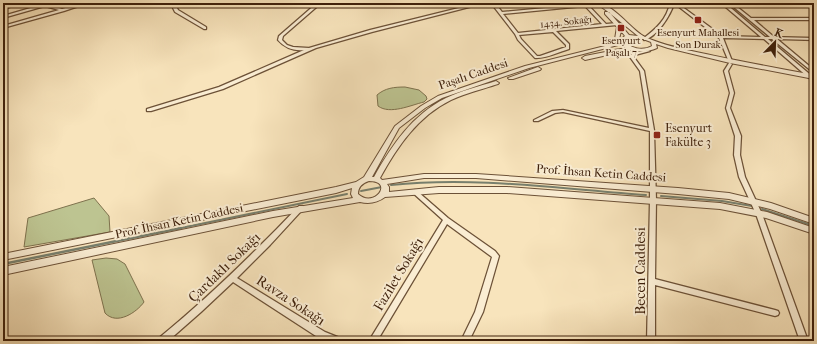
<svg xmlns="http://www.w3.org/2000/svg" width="817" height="344" font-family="'IM FELL French Canon',serif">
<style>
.green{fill:#bdc491;stroke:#7e724e}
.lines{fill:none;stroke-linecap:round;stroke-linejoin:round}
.stream-far1{stroke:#777f6d;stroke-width:2}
.stream{stroke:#777f6d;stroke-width:2.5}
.minor-casing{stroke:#6c5137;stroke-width:2.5}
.tertiary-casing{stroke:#6c5137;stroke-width:2}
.minor{fill:#faedd3;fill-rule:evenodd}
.tertiary{fill:#faedd3;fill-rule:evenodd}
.poi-dot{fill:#8f2418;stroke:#faedd3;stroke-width:1.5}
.labels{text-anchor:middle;stroke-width:4;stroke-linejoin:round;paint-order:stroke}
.far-street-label{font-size:10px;fill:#3e200b;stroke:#faedd3}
.far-poi-label{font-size:10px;fill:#3e200b;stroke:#faedd3}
.street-label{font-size:12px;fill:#3e200b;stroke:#faedd3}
.poi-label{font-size:12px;fill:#3e200b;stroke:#faedd3;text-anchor:start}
.near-street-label{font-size:14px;fill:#3e200b;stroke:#faedd3}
</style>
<rect width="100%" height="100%" fill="#f8e4bc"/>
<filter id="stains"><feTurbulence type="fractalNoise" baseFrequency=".005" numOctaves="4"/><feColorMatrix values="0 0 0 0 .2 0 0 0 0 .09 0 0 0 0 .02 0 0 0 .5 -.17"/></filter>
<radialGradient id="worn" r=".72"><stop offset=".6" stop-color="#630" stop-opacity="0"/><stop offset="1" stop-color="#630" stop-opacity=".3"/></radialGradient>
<!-- green -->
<g class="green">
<path d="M405,87L419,90L426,96L427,99L424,102C411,105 390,115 378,106L377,95C385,88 394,87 405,87Z"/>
<path d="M94,198L109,216L110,232L24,247L28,218Z"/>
<path d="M106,258L117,259L125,264L144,302C137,312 117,326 105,313L92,260Z"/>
</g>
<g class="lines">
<!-- stream-far1 -->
<g class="stream-far1">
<path d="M391,185C475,176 562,189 646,195"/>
<path d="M361,191L382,187"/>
<path d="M661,196L722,201L752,206"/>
<path d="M762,209L814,226"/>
<path d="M176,229L347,194"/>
</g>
<!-- stream -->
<path class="stream" d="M3,264L181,228"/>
<defs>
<g id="minor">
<path d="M17,3H23L3,9V7Z"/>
<path d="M36,3C43,3 51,7 57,7C61,6 64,3 70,3L59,8L62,9L82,3H88L64,11L3,28V26L59,10L45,6L3,18V16L41,5Z"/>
<path d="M178,3H182L177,8L178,10L206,27V29H204L175,12L173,8Z"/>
<path d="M317,3H321L283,36L282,40L287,45L293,47L309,48L370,30L479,3H485L372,32L316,48L223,89L151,111H147V109L219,87L304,50C293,51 285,48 278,40L279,36Z"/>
<path d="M491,3H495L502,12L599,3H600V5L589,6L606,24L617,23L619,24L617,25L556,31L569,44V49C559,52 545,59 535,58L518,40L515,34ZM585,6L602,24L518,33L503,14ZM553,32L566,45V47L540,56H537L521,39L519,35Z"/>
<path d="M670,3H677L722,36L761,37L721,3H725L765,37H770L729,3H733L734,4L769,3L767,4L736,6L751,18H814V20H754L774,37L814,38V40L777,39L814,70V73L772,39H768L813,77V78H809L764,39L723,38L732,61L731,62H729L719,38L674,3C671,15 656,38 644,40V38C656,29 667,19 670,3Z"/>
<path d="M615,50H617L631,55L633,53L648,50L650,51L635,55L633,56L644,71L654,130L656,200L655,279L775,310L778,311L779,313L778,315L775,316L655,285V341H647L650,200V131L563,112L555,113L538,121H534V120L552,111L563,110L649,128L640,71L630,57L615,52Z"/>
<path d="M729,63H730L732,64L728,71L734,93L730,108L741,136L740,155L745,177L762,214L808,341H800L756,214L739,177L734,155L735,136L726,108L730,93L724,71Z"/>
<path d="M415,190L417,191L448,218L495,251L499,256L483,312L469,341H461L475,312L492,257L447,224L377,341H369L443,220L413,193L412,192L413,191Z"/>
<path d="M299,206H303L304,208L270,245L237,278L325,332L340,338L341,341H328L319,338L233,282L201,312L168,341H158L159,338C209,297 254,253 299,206Z"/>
</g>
<g id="tertiary">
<path d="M596,3C613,3 630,29 645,37C662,45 682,49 701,53C738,61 776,68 814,75V79L730,63L668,48L656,44L657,48C648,52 640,52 630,50L585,60L582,58L585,56L626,48L622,44L529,68L442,98L425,108L399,128L372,177H374C392,145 412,115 446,98C461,91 480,86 496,81L499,83L498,84C483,89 466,93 451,100C418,116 397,147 380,178L382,180L424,174H476L678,188L729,193L771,203L814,218V224L770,209L729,199L678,194L476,178H424L387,184L389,187V192L439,187H507L720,203L767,212L814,228V234L766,218L720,209L507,193H439L385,197C377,203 369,204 360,202L273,217L3,275V267L273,211L353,198L351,194L352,188L336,193L3,260V254L336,187L356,182L364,177L395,126L421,106L438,96L525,66L609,45L615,39L617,27L605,14V12H609L629,35L638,36L607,11ZM621,31L625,36L616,43L619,39ZM629,38L643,39L651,42L652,46C643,51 631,49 625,41ZM369,181C395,181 374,209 358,194C358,186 363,183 369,181Z"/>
<path d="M538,67L541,69L540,70L513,79H509L508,78Z"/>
</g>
</defs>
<!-- minor casing -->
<use href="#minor" class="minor-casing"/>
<!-- tertiary casing -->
<use href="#tertiary" class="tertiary-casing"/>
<!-- minor -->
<use href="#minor" class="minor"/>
<!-- tertiary -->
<use href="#tertiary" class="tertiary"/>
</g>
<!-- markers -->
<g class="poi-dot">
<rect x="694" y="16" width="8" height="8" rx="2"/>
<rect x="617" y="24" width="8" height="8" rx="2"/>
<rect x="653" y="131" width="8" height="8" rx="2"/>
</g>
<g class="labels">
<!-- far-street labels -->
<g class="far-street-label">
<text transform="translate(566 21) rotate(-6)" y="4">1434. Sokağı</text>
</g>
<!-- far-poi labels -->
<g class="far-poi-label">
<text x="698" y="36">Esenyurt Mahallesi<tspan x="698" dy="12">Son Durak</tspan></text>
<text x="621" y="44">Esenyurt<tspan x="621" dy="12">Paşalı 7</tspan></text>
</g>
<!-- street labels -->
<g class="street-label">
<text transform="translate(473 74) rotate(-19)" y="4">Paşalı Caddesi</text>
<text transform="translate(601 173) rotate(4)" y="4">Prof. İhsan Ketin Caddesi</text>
<text transform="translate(179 221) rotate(-12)" y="4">Prof. İhsan Ketin Caddesi</text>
</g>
<!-- poi labels -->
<g class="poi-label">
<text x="665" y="132">Esenyurt<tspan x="665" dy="14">Fakülte 3</tspan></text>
</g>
<!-- near-street labels -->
<g class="near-street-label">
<text transform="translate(224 267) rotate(-44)" y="5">Çardaklı Sokağı</text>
<text transform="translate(640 271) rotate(-90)" y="5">Becen Caddesi</text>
<text transform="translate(398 274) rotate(-59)" y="5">Fazilet Sokağı</text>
<text transform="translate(291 300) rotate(33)" y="5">Ravza Sokağı</text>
</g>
</g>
<!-- margin -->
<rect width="817" height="344" fill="none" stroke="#f8e4bc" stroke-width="16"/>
<rect x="4" y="4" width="809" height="336" fill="none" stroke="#3e200b" stroke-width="2"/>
<rect x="8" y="8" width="801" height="328" fill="none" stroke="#3e200b"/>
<!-- north arrow -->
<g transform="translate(775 42) rotate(23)" stroke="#faedd3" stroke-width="3" paint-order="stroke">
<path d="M0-3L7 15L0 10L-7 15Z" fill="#3e200b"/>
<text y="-6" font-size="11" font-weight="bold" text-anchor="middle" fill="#3e200b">K</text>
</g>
<rect width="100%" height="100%" filter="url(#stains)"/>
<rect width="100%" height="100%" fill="url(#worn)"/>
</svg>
